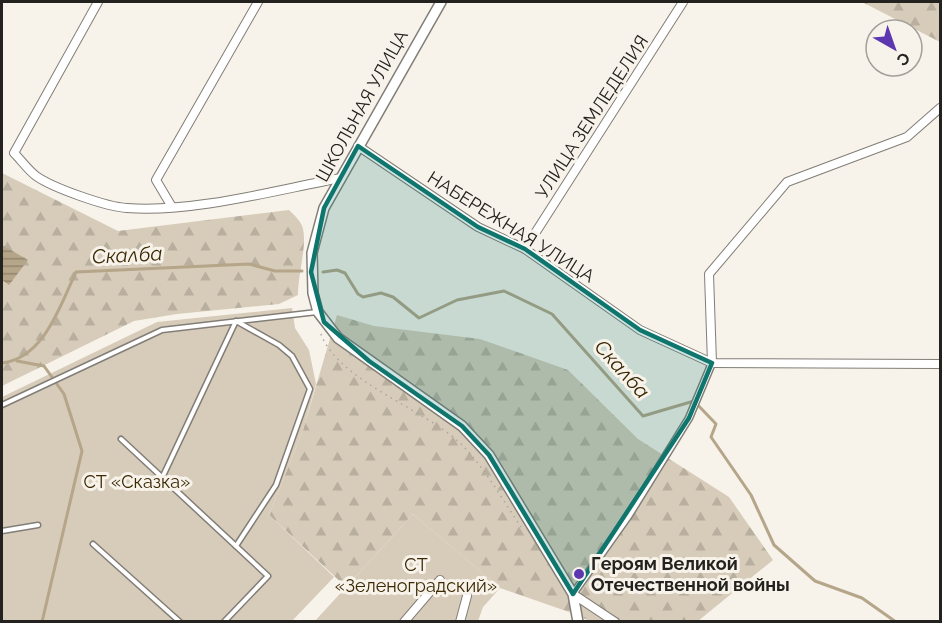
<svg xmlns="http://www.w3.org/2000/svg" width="942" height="623" font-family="Raleway,sans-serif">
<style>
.forest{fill:url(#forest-firs)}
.garden{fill:#d7ccba}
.water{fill:url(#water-rules)}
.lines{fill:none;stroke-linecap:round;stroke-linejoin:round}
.stream{stroke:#b5a589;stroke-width:3}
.service-casing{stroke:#827e77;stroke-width:7}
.pedestrian-casing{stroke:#827e77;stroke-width:9}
.minor-casing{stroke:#827e77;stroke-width:10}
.tertiary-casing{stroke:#827e77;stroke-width:12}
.path{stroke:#aaa6a0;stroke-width:1.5;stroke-dasharray:1.5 4.5;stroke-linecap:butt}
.service{stroke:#fff;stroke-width:4}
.pedestrian{stroke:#fff;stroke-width:6}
.minor{stroke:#fff;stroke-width:8}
.tertiary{stroke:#fff;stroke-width:9}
.marked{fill:#0f766e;fill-opacity:0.2;stroke:#0f766e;stroke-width:4.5;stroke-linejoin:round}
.poi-dot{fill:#5c37af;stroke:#f7f2ea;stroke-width:2}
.labels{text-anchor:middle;stroke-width:6;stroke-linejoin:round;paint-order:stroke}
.street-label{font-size:18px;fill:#24221f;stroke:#f7f2ea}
.park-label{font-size:18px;fill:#3b2903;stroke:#f7f2ea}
.poi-label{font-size:18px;font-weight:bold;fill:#24221f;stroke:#f7f2ea;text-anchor:start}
.water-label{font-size:20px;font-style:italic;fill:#382600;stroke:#f7f2ea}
</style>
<defs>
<pattern id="forest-firs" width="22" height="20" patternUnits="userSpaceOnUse" patternTransform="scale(1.5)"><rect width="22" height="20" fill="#d7ccba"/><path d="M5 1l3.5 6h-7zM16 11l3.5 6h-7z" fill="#b8af9f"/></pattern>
<pattern id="water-rules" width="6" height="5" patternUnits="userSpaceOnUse" patternTransform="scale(1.5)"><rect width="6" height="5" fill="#b5a589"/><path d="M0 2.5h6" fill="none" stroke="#93866f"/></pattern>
</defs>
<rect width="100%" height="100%" fill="#f7f2ea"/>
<!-- forest -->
<g class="forest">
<path d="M862,2H940V42Z"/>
<path d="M2,173L118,231L289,210C294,215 302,222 303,229C307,247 298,273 298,295L279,304L177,314L134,321L2,386Z"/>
<path d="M337,315L374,326L480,339L568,370L638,439L729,497L773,560L698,621H590L569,612L500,588L413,514L346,587L269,515L303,430Z"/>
</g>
<!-- garden -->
<g class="garden">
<path d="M292,308L295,328L309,350L316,384L303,430L269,515L334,577L292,621L2,622V397L157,322Z"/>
<path d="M413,514L500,588L483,607L478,621L314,622Z"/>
</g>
<!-- water -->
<path class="water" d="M2,245L28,260L9,285L2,280Z"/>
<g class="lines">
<!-- stream -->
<g class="stream">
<path d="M323,272L337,270L345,273L358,294L363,297L381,293L393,297L419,318L457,300L504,291L552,314L643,416L694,401L716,424L711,437L751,495L774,545L815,581L862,598L896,622"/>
<path d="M17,361L44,366L64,394L82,451L42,622"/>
<path d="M2,363C44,358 60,306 76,272L249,264L275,271H302"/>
</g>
<defs>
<g id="service">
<path d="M2,405L162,330L317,312"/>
<path d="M121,439L268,576L224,622"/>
<path d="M162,478L236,321L279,345L292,356L310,389L276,485L236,546"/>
<path d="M2,531L38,525"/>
<path d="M93,544L180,622"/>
</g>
<path id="pedestrian" d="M573,594L629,515L689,418L712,363"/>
<g id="minor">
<path d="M98,2L14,153C21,160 28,170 36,176C53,188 107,207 127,208C193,213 276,190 341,178"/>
<path d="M358,146L478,227L525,249L640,330L712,363L940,364"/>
<path d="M172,207L156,180L258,2"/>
<path d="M525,249L683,2"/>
<path d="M712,363L709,274L787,182L907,137L940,108"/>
<path d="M573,594L615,622"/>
<path d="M404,622L440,580"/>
<path d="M460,622L467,596"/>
</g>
<path id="tertiary" d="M441,2L324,208L312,253L313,293L318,312L338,338L462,426L489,455L573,594L578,622"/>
</defs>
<!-- service casing -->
<use href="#service" class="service-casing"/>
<!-- pedestrian casing -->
<use href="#pedestrian" class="pedestrian-casing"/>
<!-- minor casing -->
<use href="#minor" class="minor-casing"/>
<!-- tertiary casing -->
<use href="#tertiary" class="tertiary-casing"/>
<!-- path -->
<path class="path" d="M321,334C338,381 425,409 461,444C485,468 502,499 521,527"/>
<!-- service -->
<use href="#service" class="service"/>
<!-- pedestrian -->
<use href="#pedestrian" class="pedestrian"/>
<!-- minor -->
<use href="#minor" class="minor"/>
<!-- tertiary -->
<use href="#tertiary" class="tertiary"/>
</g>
<!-- marked area -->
<path class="marked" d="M358,146L478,227L525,249L640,330L712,363L689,418L573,594L489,455L462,426L369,361L324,322L311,272L324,208Z"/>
<!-- markers -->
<circle class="poi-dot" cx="579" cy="574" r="6"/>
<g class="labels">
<!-- street labels -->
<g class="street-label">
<text transform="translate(362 106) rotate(-61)" y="6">ШКОЛЬНАЯ УЛИЦА</text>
<text transform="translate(592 117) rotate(-57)" y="6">УЛИЦА ЗЕМЛЕДЕЛИЯ</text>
<text transform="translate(511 227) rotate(32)" y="6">НАБЕРЕЖНАЯ УЛИЦА</text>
</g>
<!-- park labels -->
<g class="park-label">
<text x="137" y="488">СТ «Сказка»</text>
<text x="416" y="571">СТ<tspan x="416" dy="21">«Зеленоградский»</tspan></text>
</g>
<!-- poi labels -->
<g class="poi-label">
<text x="591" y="570">Героям Великой<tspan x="591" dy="21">Отечественной войны</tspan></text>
</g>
<!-- water labels -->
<g class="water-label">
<text transform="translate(127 255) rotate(-3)" y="7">Скалба</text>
<text transform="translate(622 369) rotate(48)" y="7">Скалба</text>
</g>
</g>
<!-- border -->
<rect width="942" height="623" fill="none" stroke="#24221f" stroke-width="6"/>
<!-- north arrow -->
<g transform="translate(894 48) rotate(140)"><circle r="28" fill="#f7f2ea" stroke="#a39f99" stroke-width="1.5"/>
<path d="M0-4.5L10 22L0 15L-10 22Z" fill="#5c37af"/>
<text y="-9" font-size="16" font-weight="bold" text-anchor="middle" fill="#24221f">С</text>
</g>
</svg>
